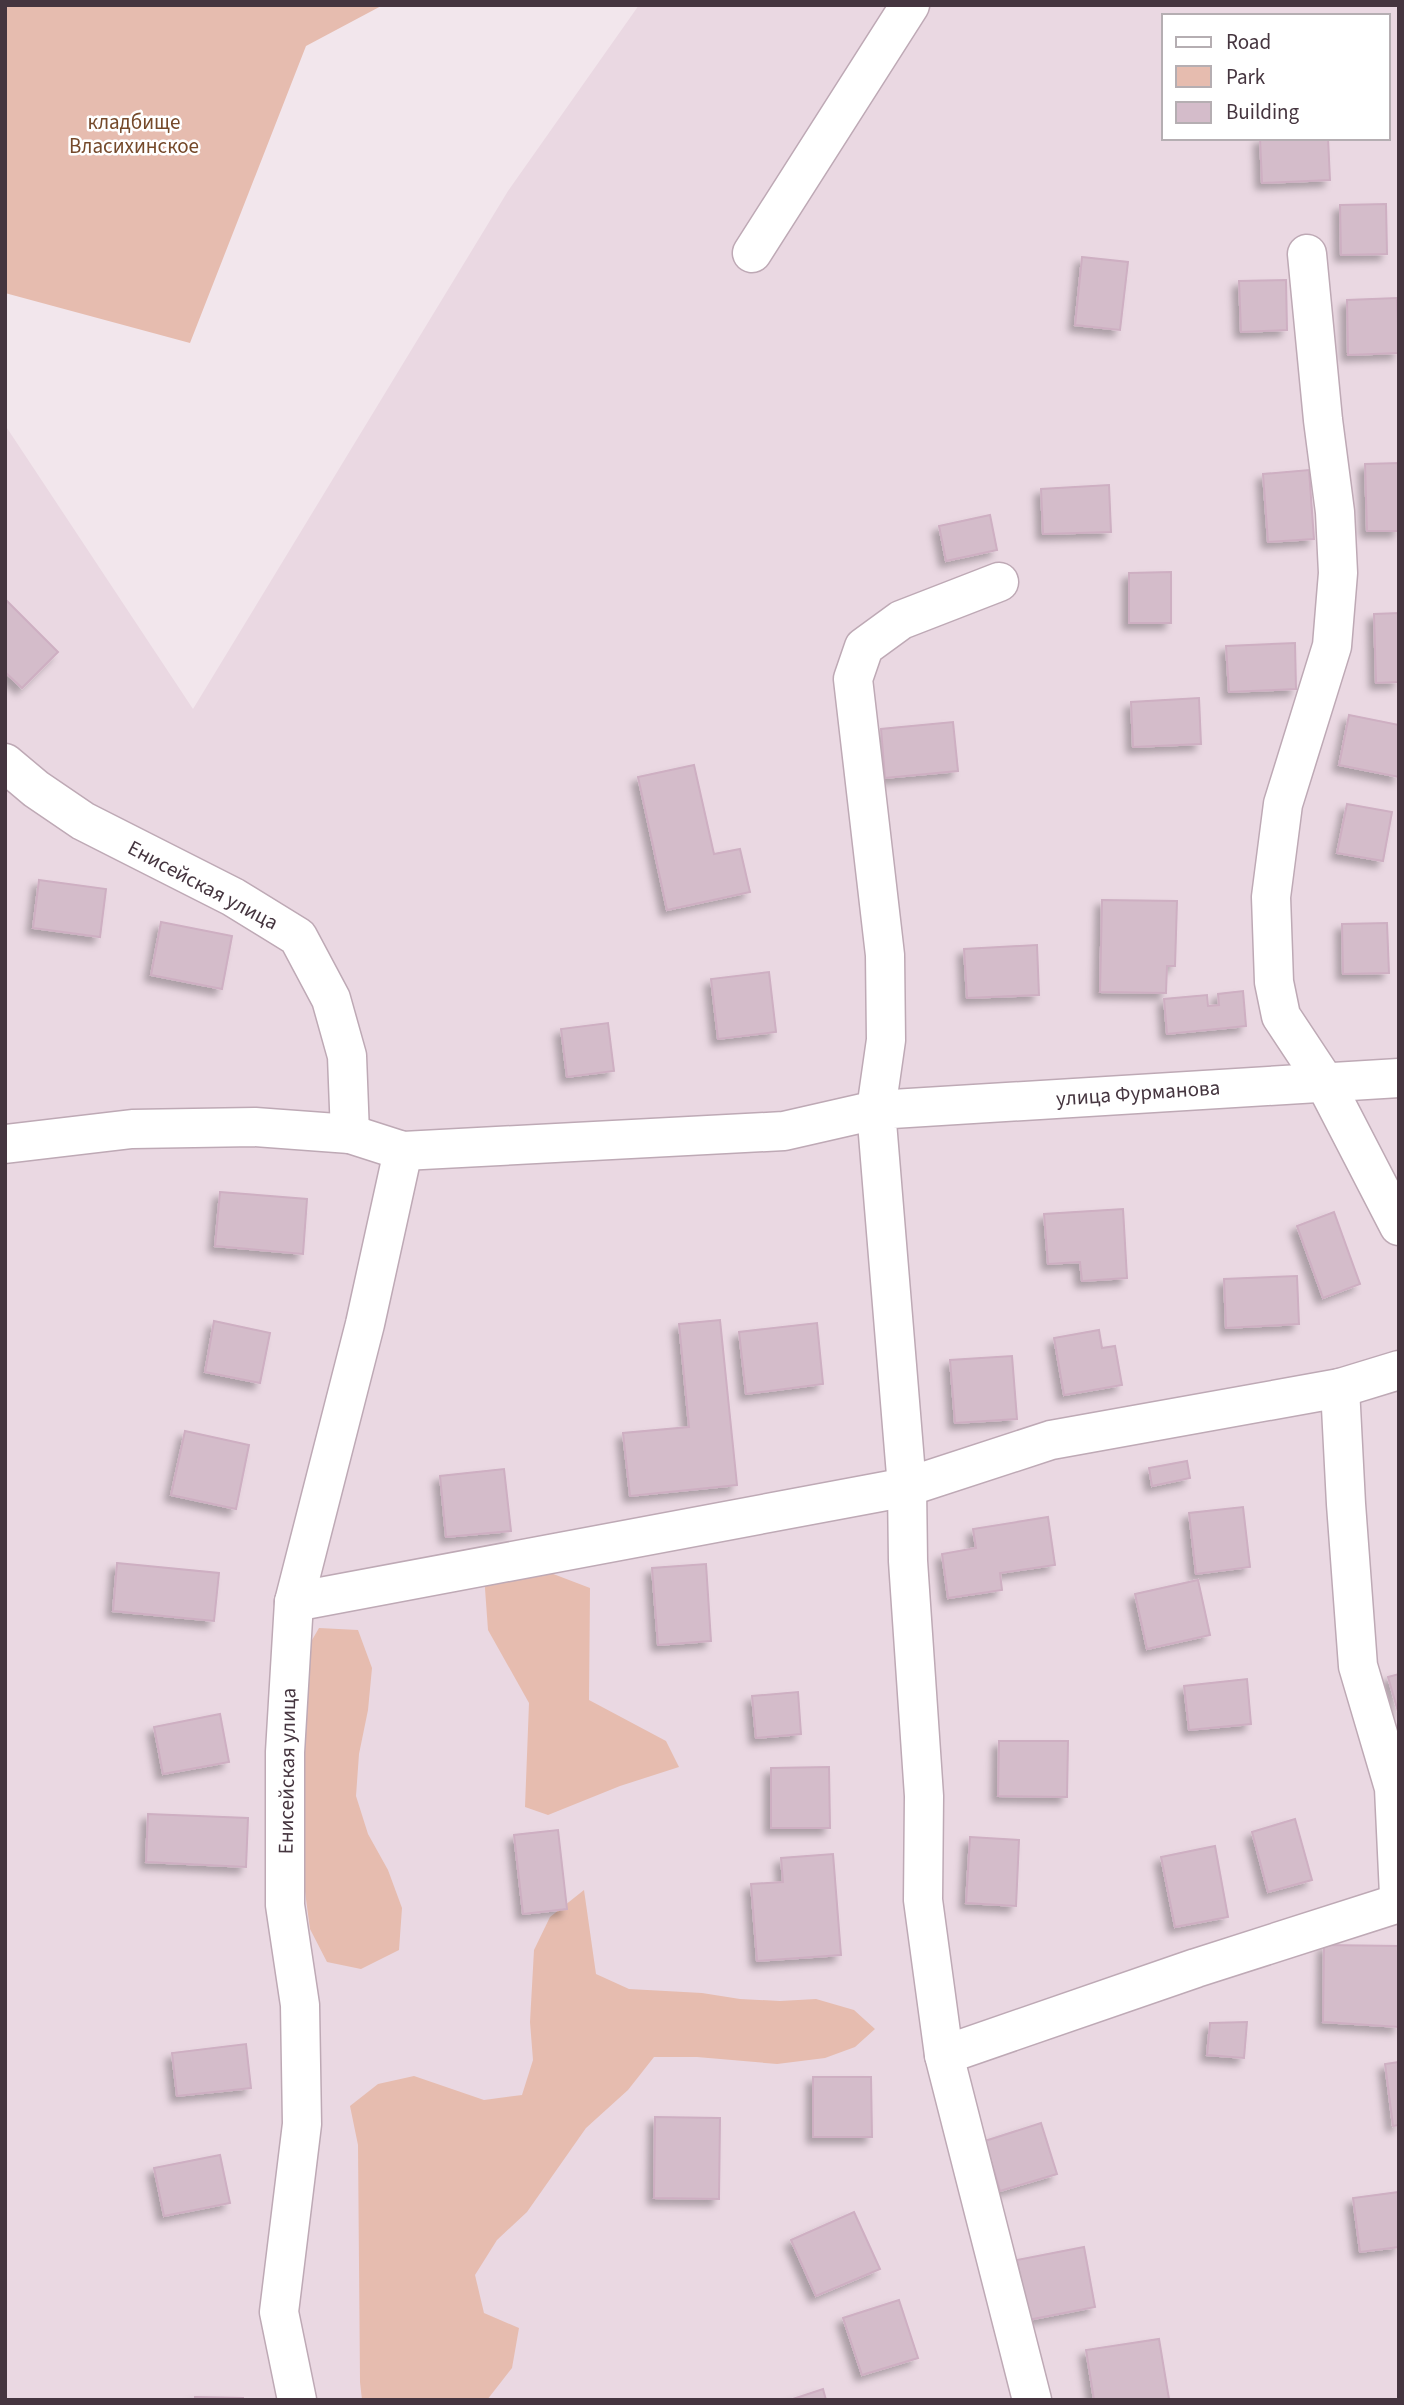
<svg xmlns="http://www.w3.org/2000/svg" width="1404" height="2405" font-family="'Source Sans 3',sans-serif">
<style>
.residential{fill:#ead8e2;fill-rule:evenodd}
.green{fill:#e6bcaf}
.building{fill:#d4bcca;stroke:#ceafc2;stroke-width:2;filter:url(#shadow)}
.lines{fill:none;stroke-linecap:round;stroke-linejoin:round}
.minor-casing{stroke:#bea9b5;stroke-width:41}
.minor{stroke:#fff;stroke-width:38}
.labels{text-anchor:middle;stroke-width:5;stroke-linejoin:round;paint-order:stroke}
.park-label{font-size:21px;fill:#75492a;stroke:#fff}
.street-label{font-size:21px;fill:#45353f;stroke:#fff}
</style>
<defs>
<filter id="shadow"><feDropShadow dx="-6" dy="6" stdDeviation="3.5" flood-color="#0004"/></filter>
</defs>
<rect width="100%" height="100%" fill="#f2e6ec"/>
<!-- residential -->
<path class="residential" d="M639,5H1399V2400H5V425L193,709L508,191ZM1164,16H1388V138H1164Z"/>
<!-- green -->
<g class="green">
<path d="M5,5H383L306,46L190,343L5,293Z"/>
<path d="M482,1547L590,1588L589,1700L666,1741L679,1767L620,1786L548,1815L525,1807L529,1703L488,1630Z"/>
<path d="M319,1628L358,1630L372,1668L368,1710L359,1754L356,1796L368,1834L388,1870L402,1908L399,1950L361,1969L327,1962L310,1929L300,1854L301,1659Z"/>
<path d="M584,1890L596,1974L629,1989L702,1993L740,1999L780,2001L816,1999L854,2010L875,2029L855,2047L825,2058L777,2064L697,2057H654L628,2090L586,2128L527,2212L497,2240L475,2275L484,2313L519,2328L512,2368L487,2400H362L360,2382L358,2145L350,2106L378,2084L414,2076L484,2100L522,2095L533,2060L530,2022L534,1950L550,1917Z"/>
</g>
<!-- building -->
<g class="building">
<path d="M1260,138H1328L1330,180L1262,183Z"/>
<path d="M1386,204L1387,254L1341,255L1340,205Z"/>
<path d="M1082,257L1128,262L1120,330L1075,325Z"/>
<path d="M1286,280L1287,330L1241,332L1239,281Z"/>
<path d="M1397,298L1399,353L1348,355L1347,300Z"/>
<path d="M1399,463V531H1367L1365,464Z"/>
<path d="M1309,470L1314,539L1268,542L1263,474Z"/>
<path d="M1109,485L1111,532L1043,534L1041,489Z"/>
<path d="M990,515L997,550L946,561L939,526Z"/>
<path d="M1171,572V623H1129V573Z"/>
<path d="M6,600L58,652L22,688L5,672Z"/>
<path d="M1399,613V682L1376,683L1374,614Z"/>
<path d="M1295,643L1296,689L1229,692L1226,646Z"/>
<path d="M1199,698L1201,744L1133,747L1131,702Z"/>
<path d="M1349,715L1399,725V777L1339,765Z"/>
<path d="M953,722L958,771L885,778L881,729Z"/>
<path d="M694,765L714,854L740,849L750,892L667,910L638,777Z"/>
<path d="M1347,804L1392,812L1383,861L1337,853Z"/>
<path d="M39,880L106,889L100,937L33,928Z"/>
<path d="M1102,900L1177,901L1175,966H1167L1166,993L1100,992Z"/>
<path d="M161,922L232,936L222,989L151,975Z"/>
<path d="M1387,923L1389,973L1343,974L1342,924Z"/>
<path d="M1037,945L1039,995L967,998L964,949Z"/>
<path d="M769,972L776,1032L718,1039L711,979Z"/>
<path d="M1243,991L1246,1026L1167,1034L1164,999L1207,995L1208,1006L1219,1005L1218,994Z"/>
<path d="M608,1023L614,1071L567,1077L561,1029Z"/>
<path d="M220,1192L307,1199L303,1254L215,1246Z"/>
<path d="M1123,1209L1127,1278L1082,1281L1080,1262L1048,1264L1044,1214Z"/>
<path d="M1334,1212L1360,1284L1323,1298L1297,1226Z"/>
<path d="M1297,1276L1299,1324L1226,1328L1224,1279Z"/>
<path d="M720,1320L737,1485L630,1496L623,1433L689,1427L679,1324Z"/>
<path d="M214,1321L270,1333L260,1383L205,1372Z"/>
<path d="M817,1323L823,1384L746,1394L739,1332Z"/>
<path d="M1099,1330L1102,1348L1115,1346L1122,1385L1064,1395L1054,1338Z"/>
<path d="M1012,1356L1017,1419L955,1423L950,1360Z"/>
<path d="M185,1431L249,1445L236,1509L171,1495Z"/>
<path d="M1187,1461L1190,1478L1152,1486L1149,1468Z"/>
<path d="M504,1469L511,1531L446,1537L440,1476Z"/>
<path d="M1243,1507L1250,1567L1196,1574L1189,1513Z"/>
<path d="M1048,1517L1055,1565L1000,1573L1002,1590L948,1598L942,1554L976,1548L973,1529Z"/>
<path d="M117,1563L219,1573L214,1621L113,1611Z"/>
<path d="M706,1564L711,1641L658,1645L652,1568Z"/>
<path d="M1198,1580L1210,1635L1147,1649L1135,1594Z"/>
<path d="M1399,1674V1715L1388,1677Z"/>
<path d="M1247,1679L1251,1724L1189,1730L1184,1686Z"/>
<path d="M798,1692L801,1734L756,1738L752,1696Z"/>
<path d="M220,1714L229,1762L163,1774L154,1727Z"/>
<path d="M999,1741H1068L1067,1797L998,1796Z"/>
<path d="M829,1767L830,1828H771V1768Z"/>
<path d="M148,1814L248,1818L246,1867L146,1862Z"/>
<path d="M1295,1819L1312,1880L1268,1892L1252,1832Z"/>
<path d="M558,1830L567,1909L523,1914L514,1835Z"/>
<path d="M970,1837L1019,1840L1016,1906L966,1903Z"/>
<path d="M1215,1846L1228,1917L1175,1927L1161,1857Z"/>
<path d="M833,1854L841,1955L757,1961L751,1884L783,1882L781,1858Z"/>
<path d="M1324,1945L1399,1946V2027L1323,2022Z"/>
<path d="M1247,2022L1244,2058L1207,2055L1210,2023Z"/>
<path d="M246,2044L251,2088L177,2096L172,2053Z"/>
<path d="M1399,2062V2125L1393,2126L1385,2064Z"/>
<path d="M813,2077H871L872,2137H813Z"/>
<path d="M655,2117L720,2118L719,2199L654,2198Z"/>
<path d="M1041,2123L1057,2174L1000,2191L985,2141Z"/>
<path d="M220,2155L230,2203L164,2216L154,2168Z"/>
<path d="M1399,2192V2247L1360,2252L1353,2198Z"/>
<path d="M854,2212L880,2269L816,2296L791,2240Z"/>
<path d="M1084,2247L1095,2307L1028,2320L1017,2260Z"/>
<path d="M899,2300L918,2358L862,2375L843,2318Z"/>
<path d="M1159,2339L1169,2399L1094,2400L1086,2350Z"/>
<path d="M823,2389L826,2400H790Z"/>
<path d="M195,2397L243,2398V2400H195Z"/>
</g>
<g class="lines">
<defs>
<g id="minor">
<path d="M752,253L910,5"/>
<path d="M1307,254L1323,420L1335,512L1338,573L1332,646L1283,804L1271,897L1274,982L1281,1016L1324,1081L1399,1226"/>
<path d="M5,763L36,789L83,821L233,897L298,937L331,999L347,1056L350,1134"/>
<path d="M5,1144L132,1129L255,1127L350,1134L403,1151L784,1131L876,1110L886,1040L885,955L853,679L864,647L901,620L999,582"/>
<path d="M1340,1388L1346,1504L1358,1666L1394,1788L1399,1895"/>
<path d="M294,1602L907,1487L1051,1440L1340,1388L1399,1370"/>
<path d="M944,2055L1196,1968L1399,1903"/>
<path d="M297,2400L279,2312L302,2124L300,2005L285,1905V1752L294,1602L365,1324L403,1151"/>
<path d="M1032,2400L944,2055L923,1900L924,1796L908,1561L907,1487L876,1110L1399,1078"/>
</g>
</defs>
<!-- minor casing -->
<use href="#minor" class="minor-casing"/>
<!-- minor -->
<use href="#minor" class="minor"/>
</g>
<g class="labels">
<!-- park labels -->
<g class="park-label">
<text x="134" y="129">кладбище<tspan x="134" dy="24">Власихинское</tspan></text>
</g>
<!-- street labels -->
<g class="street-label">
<text transform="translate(203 885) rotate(28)" y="7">Енисейская улица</text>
<text transform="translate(1138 1093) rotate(-4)" y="7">улица Фурманова</text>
<text transform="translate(287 1771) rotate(-89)" y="7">Енисейская улица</text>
</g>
</g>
<!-- border -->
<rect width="1404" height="2405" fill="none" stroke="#45353f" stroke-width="14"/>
<!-- legend -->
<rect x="1162" y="14" width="228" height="126" fill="#ffffff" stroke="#b5aeb2" stroke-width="2"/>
<rect x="1176" y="37" width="35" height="10" fill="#ffffff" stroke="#b5aeb2" stroke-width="2"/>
<text x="1226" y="49" font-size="21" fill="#45353f">Road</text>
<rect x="1176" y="66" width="35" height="21" fill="#e6bcaf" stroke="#b5aeb2" stroke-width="2"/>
<text x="1226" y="84" font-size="21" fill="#45353f">Park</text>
<rect x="1176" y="102" width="35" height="21" fill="#d4bcca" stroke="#b5aeb2" stroke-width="2"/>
<text x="1226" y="119" font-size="21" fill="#45353f">Building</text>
</svg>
